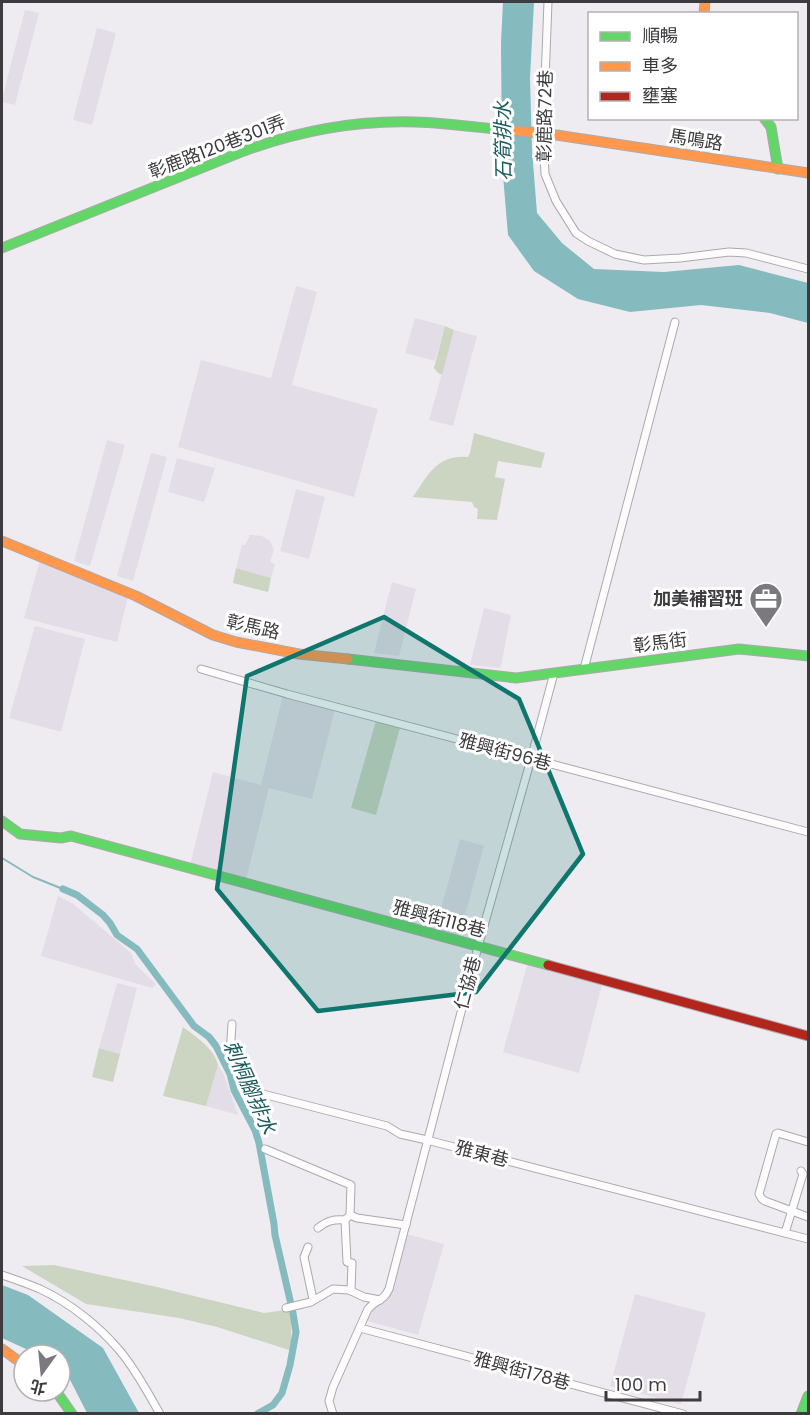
<svg xmlns="http://www.w3.org/2000/svg" width="810" height="1415" font-family="Poppins,'Noto Sans TC',sans-serif">
<style>
.built{fill:#e3dde7}
.green{fill:#cbd5c2}
.water{fill:#85babe}
.lines{fill:none;stroke-linecap:round;stroke-linejoin:round}
.stream{stroke:#85babe;stroke-width:2}
.canal{stroke:#85babe;stroke-width:7}
.street-casing{stroke:#aba9ad;stroke-width:9}
.fast-casing{stroke:#aba9ad;stroke-width:11}
.slow-casing{stroke:#aba9ad;stroke-width:11}
.jam-casing{stroke:#aba9ad;stroke-width:11}
.street{stroke:#fdfcfd;stroke-width:7}
.fast{stroke:#63d668;stroke-width:9}
.slow{stroke:#ff974d;stroke-width:9}
.jam{stroke:#b3261e;stroke-width:9}
.marked{fill:#0f766e;fill-opacity:0.2;stroke:#0f766e;stroke-width:4.5;stroke-linejoin:round}
.labels{text-anchor:middle;stroke-width:6;stroke-linejoin:round;paint-order:stroke}
.street-label{font-size:18px;fill:#3d3b3e;stroke:#fff}
.poi-label{font-size:18px;font-weight:bold;fill:#3d3b3e;stroke:#fff;text-anchor:end}
.water-label{font-size:20px;font-style:italic;fill:#1a5b5f;stroke:#fff}
</style>
<rect width="100%" height="100%" fill="#efecf1"/>
<!-- built -->
<g class="built">
<path d="M25,10L39,13L15,105L2,102V99Z"/>
<path d="M97,28L116,33L92,125L73,120Z"/>
<path d="M296,286L317,292L292,385L378,409L354,497L178,447L201,360L271,378Z"/>
<path d="M415,318L445,326L435,361L405,353Z"/>
<path d="M454,330L477,336L453,426L429,420Z"/>
<path d="M107,440L125,445L90,566L74,561Z"/>
<path d="M151,453L167,457L133,581L117,576Z"/>
<path d="M177,458L215,468L204,502L168,492Z"/>
<path d="M296,489L325,497L309,559L280,551Z"/>
<path d="M250,535L262,536L270,541L274,550L270,561L275,565L271,578L236,568L242,545H245Z"/>
<path d="M41,556L129,593L117,642L24,618Z"/>
<path d="M392,582L416,589L399,656L374,653Z"/>
<path d="M484,608L511,615L501,666L500,668L470,665Z"/>
<path d="M35,626L85,639L61,732L9,718Z"/>
<path d="M284,691L336,706L312,799L269,788L246,880L190,865L213,772L261,785Z"/>
<path d="M460,839L484,846L459,937L435,931Z"/>
<path d="M58,896L72,903L131,953L135,964L156,984L152,988L41,956Z"/>
<path d="M528,962L603,981L579,1073L503,1052Z"/>
<path d="M117,983L137,988L120,1054L99,1048Z"/>
<path d="M218,1065L224,1075L238,1115L206,1106Z"/>
<path d="M403,1233L444,1244L418,1335L364,1320L367,1308L387,1292Z"/>
<path d="M635,1294L706,1313L681,1404L610,1386Z"/>
</g>
<!-- green -->
<g class="green">
<path d="M445,326L454,330L442,375L438,373L434,368Z"/>
<path d="M474,433L545,453L541,468L498,461L495,477L505,479L497,520L477,519L478,509L474,507L472,502L413,497C428,475 437,454 468,457L470,453Z"/>
<path d="M236,568L271,578L268,592L233,583Z"/>
<path d="M377,717L401,724L376,815L351,808Z"/>
<path d="M183,1027C196,1037 214,1048 218,1065L206,1106L163,1096Z"/>
<path d="M99,1048L120,1054L113,1082L92,1077Z"/>
<path d="M54,1265L157,1287L264,1313L292,1309L291,1341L289,1350L217,1327L179,1318L86,1304L22,1266Z"/>
</g>
<!-- water -->
<g class="water">
<path d="M503,2H534L530,78L532,150L537,213L562,243L594,269L664,272L739,265L808,283V323L770,313L701,305L630,312L578,299L534,271L508,235L502,163L501,42Z"/>
<path d="M2,1285L28,1295L103,1348L139,1413H87L63,1366L60,1364V1355H39L2,1338Z"/>
</g>
<g class="lines">
<!-- stream -->
<path class="stream" d="M2,858L33,877L63,889"/>
<!-- canal -->
<path class="canal" d="M63,889L77,895L103,915L110,923L117,935L137,949L194,1026L209,1037L216,1046L230,1074L234,1090L255,1130L259,1143L274,1224L275,1235L293,1313L296,1332L290,1365L282,1393L273,1405L257,1414"/>
<defs>
<g id="street">
<path d="M548,2L543,133L545,174L556,201L576,233L588,241L615,254L644,260L680,258L729,252L746,253L808,269"/>
<path d="M201,669L287,694L808,832"/>
<path d="M584,669L675,322"/>
<path d="M232,1024L230,1055L245,1085L259,1093L387,1126L400,1134L427,1140L808,1239"/>
<path d="M808,1142L778,1133L776,1134L759,1194L762,1199L765,1201L808,1217"/>
<path d="M265,1149L351,1185L350,1215L357,1218L406,1225"/>
<path d="M350,1215L345,1220L347,1262L352,1263L351,1291"/>
<path d="M318,1228C327,1221 333,1219 345,1220"/>
<path d="M785,1233L803,1174L801,1171"/>
<path d="M308,1247L304,1257L313,1299"/>
<path d="M2,1275C14,1279 28,1284 40,1289C70,1303 99,1326 120,1351C136,1370 148,1393 160,1414"/>
<path d="M286,1308L311,1302L333,1289L349,1290L364,1297L380,1300"/>
<path d="M360,1328L683,1414"/>
<path d="M333,1414L329,1401L333,1387L368,1309C376,1299 383,1302 389,1289L478,947L531,759L554,673"/>
</g>
<g id="fast">
<path d="M764,118L771,127L778,169"/>
<path d="M2,248L244,151C299,131 356,120 415,122C448,123 482,128 515,131"/>
<path d="M348,659L516,678L739,649L808,656"/>
<path d="M2,821L20,834L61,838L71,836L548,965"/>
<path d="M56,1391L72,1414"/>
<path d="M801,1414L808,1396"/>
</g>
<g id="slow">
<path d="M704,14L705,2"/>
<path d="M515,131L543,133L808,173"/>
<path d="M2,541L136,596L213,635L236,642L299,654L348,659"/>
<path d="M2,1349L24,1365"/>
</g>
<path id="jam" d="M548,965L808,1036"/>
</defs>
<!-- street casing -->
<use href="#street" class="street-casing"/>
<!-- fast casing -->
<use href="#fast" class="fast-casing"/>
<!-- slow casing -->
<use href="#slow" class="slow-casing"/>
<!-- jam casing -->
<use href="#jam" class="jam-casing"/>
<!-- street -->
<use href="#street" class="street"/>
<!-- fast -->
<use href="#fast" class="fast"/>
<!-- slow -->
<use href="#slow" class="slow"/>
<!-- jam -->
<use href="#jam" class="jam"/>
</g>
<!-- marked area -->
<path class="marked" d="M384,617L519,699L583,854L476,992L318,1011L217,889L247,676Z"/>
<!-- icons -->
<defs>
<symbol id="office-pin" viewBox="-11 -11 22 30"><path d="M0 17L-7.5 6A9.5 9.5 0 1 1 7.5 6Z" fill="#7b797d" stroke="#fff"/><path d="M-6-3h4V-5.5h4V-3h4V5H-6ZM-1-4.5V-3h2v-1.5ZM-6 0V1H6V0Z" fill="#fff"/></symbol>
</defs>
<g fill-rule="evenodd">
<use href="#office-pin" x="747" y="580" width="38" height="52"/>
</g>
<g class="labels">
<!-- street labels -->
<g class="street-label">
<text transform="translate(545 116) rotate(-89)" y="6">彰鹿路72巷</text>
<text transform="translate(696 140) rotate(9)" y="6">馬鳴路</text>
<text transform="translate(217 147) rotate(-21)" y="6">彰鹿路120巷301弄</text>
<text transform="translate(253 627) rotate(13)" y="6">彰馬路</text>
<text transform="translate(660 643) rotate(-7)" y="6">彰馬街</text>
<text transform="translate(505 752) rotate(15)" y="6">雅興街96巷</text>
<text transform="translate(439 919) rotate(15)" y="6">雅興街118巷</text>
<text transform="translate(468 983) rotate(-75)" y="6">仁協巷</text>
<text transform="translate(482 1154) rotate(15)" y="6">雅東巷</text>
<text transform="translate(522 1371) rotate(15)" y="6">雅興街178巷</text>
</g>
<!-- poi labels -->
<g class="poi-label">
<text x="743" y="605">加美補習班</text>
</g>
<!-- water labels -->
<g class="water-label">
<text transform="translate(503 141) rotate(-91)" y="7">石筍排水</text>
<text transform="translate(250 1087) rotate(66)" y="7">刺桐腳排水</text>
</g>
</g>
<!-- border -->
<rect width="810" height="1415" fill="none" stroke="#3d3b3e" stroke-width="6"/>
<!-- legend -->
<rect x="588" y="12" width="210" height="108" fill="#ffffff" stroke="#b1b1b2" stroke-width="1.5"/>
<rect x="600" y="32" width="30" height="9" fill="#63d668" stroke="#b1b1b2" stroke-width="1.5"/>
<text x="642" y="42" font-size="18" fill="#3d3b3e">順暢</text>
<rect x="600" y="62" width="30" height="9" fill="#ff974d" stroke="#b1b1b2" stroke-width="1.5"/>
<text x="642" y="72" font-size="18" fill="#3d3b3e">車多</text>
<rect x="600" y="92" width="30" height="9" fill="#b3261e" stroke="#b1b1b2" stroke-width="1.5"/>
<text x="642" y="102" font-size="18" fill="#3d3b3e">壅塞</text>
<!-- north arrow -->
<g transform="translate(42 1373) rotate(195)"><circle r="28" fill="#ffffff" stroke="#b1b1b2" stroke-width="1.5"/>
<path d="M0-4.5L10 22L0 15L-10 22Z" fill="#7b797d"/>
<text y="-9" font-size="16" font-weight="bold" text-anchor="middle" fill="#3d3b3e">北</text>
</g>
<!-- scale -->
<path d="M606 1391v9h94v-9" fill="none" stroke="#3d3b3e" stroke-width="3"/>
<text x="615" y="1391" font-size="18" fill="#3d3b3e" stroke="#ffffff" stroke-width="4.5" paint-order="stroke">100 m</text>
</svg>
